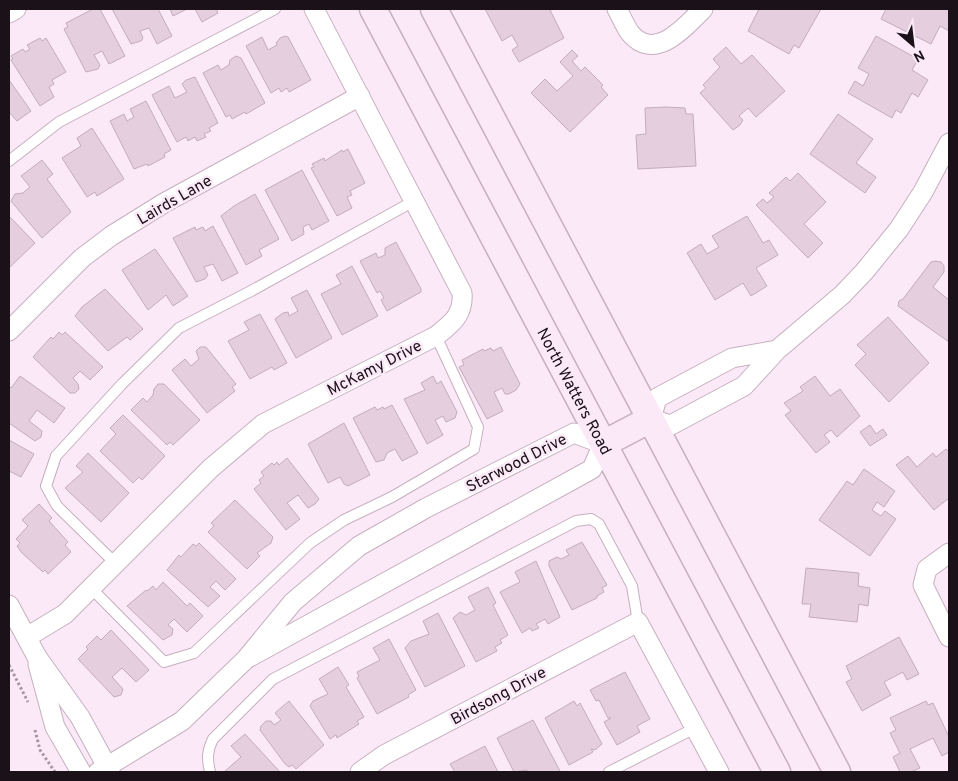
<svg xmlns="http://www.w3.org/2000/svg" width="958" height="781" font-family="Overpass,sans-serif">
<style>
.building{fill:#e5cede;stroke:#c3acbc}
.lines{fill:none;stroke-linecap:round;stroke-linejoin:round}
.lane-casing{stroke:#c6afbf;stroke-width:12}
.street-casing{stroke:#c6afbf;stroke-width:21}
.secondary-casing{stroke:#c6afbf;stroke-width:29}
.path{stroke:#a596a1;stroke-width:3;stroke-dasharray:2.5 2.5;stroke-linecap:butt}
.lane{stroke:#fff;stroke-width:10}
.street{stroke:#fff;stroke-width:19}
.secondary{stroke:#fce9f7;stroke-width:26}
.labels{text-anchor:middle;stroke-width:5;stroke-linejoin:round;paint-order:stroke}
.street-label{font-size:16px;fill:#1a1218;stroke:#fce9f7}
</style>
<rect width="100%" height="100%" fill="#fce9f7"/>
<!-- building -->
<g class="building">
<path d="M93,9H100L125,56L109,64L102,51L94,55L100,65L98,69L86,72L64,29L68,27L66,23Z"/>
<path d="M112,9H158L172,36L157,44L149,28L140,31L143,38L141,41L131,44Z"/>
<path d="M170,9H187L173,16Z"/>
<path d="M195,9H216L218,13L202,22Z"/>
<path d="M485,9H552L550,10L564,38L519,62L512,50L518,46L512,35L502,41Z"/>
<path d="M759,9H821L799,48L794,45L789,54L748,31Z"/>
<path d="M886,9H947L949,10V31L940,26L931,44L881,19Z"/>
<path d="M285,36L288,37L311,80L289,92L287,88L281,92L279,88L271,93L246,46L262,37L268,50L277,45L276,43L280,38Z"/>
<path d="M876,36L918,59L912,70L928,80L918,97L912,93L901,113L896,110L892,118L848,93L855,81L863,86L869,74L858,68Z"/>
<path d="M40,38L42,41L46,38L66,72L52,80L54,84L49,87L54,97L40,106L11,60L13,59L11,56L23,49L25,52L30,49L27,45Z"/>
<path d="M726,47L741,64L752,55L785,91L756,117L748,108L739,116L743,120L740,125L733,130L700,93L706,88L703,85L720,67L713,59Z"/>
<path d="M572,50L578,56L572,61L581,71L585,67L603,85L601,87L608,95L570,132L531,93L545,79L557,91L573,76L560,62Z"/>
<path d="M236,56L241,58L265,103L246,114L245,112L232,119L230,115L226,117L203,73L218,65L221,70L229,65L230,60Z"/>
<path d="M195,77L218,123L209,128L211,131L204,134L206,137L197,141L195,137L188,141L186,137L177,142L152,95L169,86L175,98L187,92L182,84L186,80Z"/>
<path d="M9,80L31,111L17,121L9,112Z"/>
<path d="M146,101L171,150L164,154L165,157L148,166L147,164L134,169L110,121L124,114L127,121L134,117L130,109Z"/>
<path d="M666,107L685,108L686,114H693L696,166L638,169L636,135L646,134L645,108Z"/>
<path d="M838,114L873,139L856,163L876,177L865,193L810,154Z"/>
<path d="M92,128L124,179L97,196L95,192L87,197L62,158L81,146L77,138Z"/>
<path d="M348,149L365,183L350,191L352,195L347,197L352,208L337,216L311,168L314,167L312,164L324,158L325,161L342,150L343,152Z"/>
<path d="M42,160L53,174L47,179L71,212L42,238L11,201L15,194L23,193L30,187L21,176Z"/>
<path d="M302,170L329,221L312,230L309,224L303,227L304,234L292,241L265,190Z"/>
<path d="M798,173L826,202L804,224L823,243L808,258L756,205L763,199L767,203L774,197L769,193L786,177L790,181Z"/>
<path d="M255,194L279,239L259,250L262,256L246,265L221,216L234,206Z"/>
<path d="M9,216L35,243L9,268Z"/>
<path d="M747,216L763,243L769,240L778,255L756,268L767,286L751,296L743,283L715,300L687,253L701,244L707,254L719,247L712,236Z"/>
<path d="M213,226L238,273L222,281L213,264L204,267L208,275L205,279L196,282L173,238L195,227L196,230L203,227L205,231Z"/>
<path d="M396,242L421,289V292L387,311L381,300L384,298L380,291L377,293L360,261L376,253L378,258L385,255V248Z"/>
<path d="M155,249L188,296L173,306L166,295L148,310L122,270Z"/>
<path d="M935,261L941,262L944,266V272L933,287L949,300V342L898,306L899,301L903,299L931,262Z"/>
<path d="M352,266L378,316L342,335L321,294L341,284L336,275Z"/>
<path d="M105,289L143,329L130,340L127,337L108,351L75,316L82,307Z"/>
<path d="M307,290L332,338L296,358L275,319L283,313L288,312L289,316L298,311L291,298Z"/>
<path d="M260,314L287,363L274,370L272,367L250,379L228,341L249,330L244,322Z"/>
<path d="M888,317L929,363L889,402L855,365L866,354L857,345Z"/>
<path d="M59,332L62,335L65,332L103,367L90,380L80,371L73,378L78,384L79,389L75,393H70L33,357L51,337L53,339Z"/>
<path d="M200,347H206L236,384L232,387L235,391L207,413L172,370L185,359L191,366L199,359L196,351Z"/>
<path d="M501,347L520,384L516,390L509,394H505L502,388L494,392L503,411L487,419L459,367L464,365L462,360L483,349L484,351L491,348L493,351Z"/>
<path d="M20,376L65,408L54,423L37,410L29,421L42,431L41,437L35,441L9,423V386L11,388Z"/>
<path d="M433,376L437,384L441,381L457,412L455,418L446,422L443,416L435,420L443,435L427,444L404,399L425,390L421,383Z"/>
<path d="M815,376L830,396L840,389L860,416L837,437L831,430L824,435L830,442L816,453L785,415L791,411L784,403L803,391L800,387Z"/>
<path d="M158,384H164L200,420L173,445L170,442L167,445L131,410L143,398L147,402L153,395L154,389Z"/>
<path d="M392,405L418,453L402,461L395,449L387,453L384,460L376,462L353,418L375,407L377,410L383,407L384,409Z"/>
<path d="M123,415L165,456L142,480L139,477L133,483L100,451L116,434L110,428Z"/>
<path d="M344,423L370,475L348,486L344,484L340,477L328,483L308,444Z"/>
<path d="M870,425L876,434L883,429L887,435L870,446L860,432Z"/>
<path d="M9,440L34,454L21,477L9,471Z"/>
<path d="M946,449L949,452V498L934,510L896,465L908,456L917,467L933,453L936,457Z"/>
<path d="M88,453L129,493L101,522L65,488L83,472L76,466Z"/>
<path d="M287,458L319,499L315,504L308,508L298,495L287,503L300,519L286,530L254,489L261,483L259,480L264,476L261,472L272,463L274,465L277,462L279,465Z"/>
<path d="M864,469L895,491L884,507L877,502L872,510L881,516L885,511L896,519L870,556L819,520L847,481L853,485Z"/>
<path d="M235,500L273,537L271,543L257,553L260,556L247,569L208,532L214,526L211,523Z"/>
<path d="M39,504L52,518L49,521L68,542L65,545L71,552L48,574L45,570L43,572L22,553L17,546L20,543L16,539L28,526L22,520Z"/>
<path d="M582,542L607,585L602,588L604,592L597,596V598L572,610L549,566V561L557,557L561,559L569,555L566,550Z"/>
<path d="M199,543L236,579L225,590L216,581L210,587L220,596L208,607L167,570L179,555L181,557L193,544L196,546Z"/>
<path d="M536,561L560,617L548,624L545,619L536,624L539,628L532,631L530,628L522,633L500,592L520,582L515,572Z"/>
<path d="M806,568L859,573L858,586L870,588L868,606L859,604L857,622L809,617L811,604H802Z"/>
<path d="M163,582L187,606L190,603L203,616L187,632L174,619L168,625L173,629L172,635L163,640L127,606L146,590L147,591L153,586L156,590Z"/>
<path d="M488,587L496,603L493,605L508,635L500,640L502,643L495,647L497,651L476,662L453,618L460,612L466,615L475,610L468,597Z"/>
<path d="M438,613L465,666L425,687L405,648L411,641L429,634L423,621Z"/>
<path d="M111,630L149,670L136,682L122,668L112,677L123,689L121,695L114,697L78,659L88,649L86,647L97,636L101,640Z"/>
<path d="M899,637L919,674L907,680L903,672L884,682L891,695L862,711L846,682L852,679L846,666Z"/>
<path d="M389,639L416,690L408,695L409,697L377,714L357,678L359,676L357,672L380,660L373,648Z"/>
<path d="M338,667L349,685L346,687L364,717L357,721L359,724L337,738L336,735L330,739L310,706L313,701L328,694L319,679Z"/>
<path d="M625,672L650,719L637,726L640,732L617,745L604,722L611,718H608L599,700L596,701L590,690Z"/>
<path d="M289,701L324,745L296,769L292,765L289,767L285,764L260,730L261,726L266,721H271L274,725L281,720L275,713Z"/>
<path d="M574,701L577,706L580,703L602,744L595,750L591,749L593,752L569,765L545,718Z"/>
<path d="M926,701L928,705L933,703L949,737V752L942,756L933,738L910,749L920,768L911,772H900L893,757L900,753L890,733L896,730L890,718Z"/>
<path d="M533,720L560,771L557,772H528L527,770L514,772L497,738Z"/>
<path d="M245,734L280,772H224L241,757L231,746Z"/>
<path d="M485,746L498,772H455L450,764Z"/>
</g>
<g class="lines">
<defs>
<g id="lane">
<path d="M9,161L59,122L275,9"/>
<path d="M116,564L57,506L46,486L56,456L122,384L179,328L251,291L414,201"/>
<path d="M92,589L164,662L194,653L310,543L344,520L392,497L474,449L478,427L436,336"/>
<path d="M210,772C207,759 207,751 213,739L273,679L576,521L591,519L599,524L632,586L638,622"/>
<path d="M609,772L695,728"/>
</g>
<g id="street">
<path d="M617,9C621,16 625,26 630,33C655,63 685,27 703,9"/>
<path d="M9,13L16,9"/>
<path d="M9,331L82,258L111,236L164,203L360,96"/>
<path d="M777,350L732,358L657,398L651,419L671,425L744,386L777,350L842,295L864,272L899,229L923,192L949,143"/>
<path d="M949,553L927,569L923,585L949,637"/>
<path d="M9,605L37,657L80,717L110,772"/>
<path d="M27,637L65,614L211,468L263,424L436,336C451,324 464,315 462,293L314,9"/>
<path d="M38,664L55,727L81,772"/>
<path d="M98,772L182,721L246,659L293,602L359,546L426,508L574,433L603,444L592,469L246,659"/>
<path d="M360,772L384,755L638,622L719,772"/>
</g>
<g id="secondary">
<path d="M373,9L777,772"/>
<path d="M434,9L837,772"/>
<path d="M603,444L651,419"/>
</g>
</defs>
<!-- lane casing -->
<use href="#lane" class="lane-casing"/>
<!-- street casing -->
<use href="#street" class="street-casing"/>
<!-- secondary casing -->
<use href="#secondary" class="secondary-casing"/>
<!-- path -->
<g class="path">
<path d="M9,665L28,702"/>
<path d="M35,730L40,750L55,772"/>
</g>
<!-- lane -->
<use href="#lane" class="lane"/>
<!-- street -->
<use href="#street" class="street"/>
<!-- secondary -->
<use href="#secondary" class="secondary"/>
</g>
<g class="labels">
<!-- street labels -->
<g class="street-label">
<text transform="translate(174 199) rotate(-30)" y="6">Lairds Lane</text>
<text transform="translate(374 367) rotate(-27)" y="6">McKamy Drive</text>
<text transform="translate(575 391) rotate(62)" y="6">North Watters Road</text>
<text transform="translate(516 462) rotate(-27)" y="6">Starwood Drive</text>
<text transform="translate(498 695) rotate(-28)" y="6">Birdsong Drive</text>
</g>
</g>
<!-- border -->
<rect width="958" height="781" fill="none" stroke="#1a1218" stroke-width="20"/>
<!-- north arrow -->
<g transform="translate(913 45) rotate(152)" stroke="#fce9f7" stroke-width="4" paint-order="stroke">
<path d="M0-4L9 19L0 12L-9 19Z" fill="#1a1218"/>
<text y="-8" font-size="14" font-weight="bold" text-anchor="middle" fill="#1a1218">N</text>
</g>
</svg>
